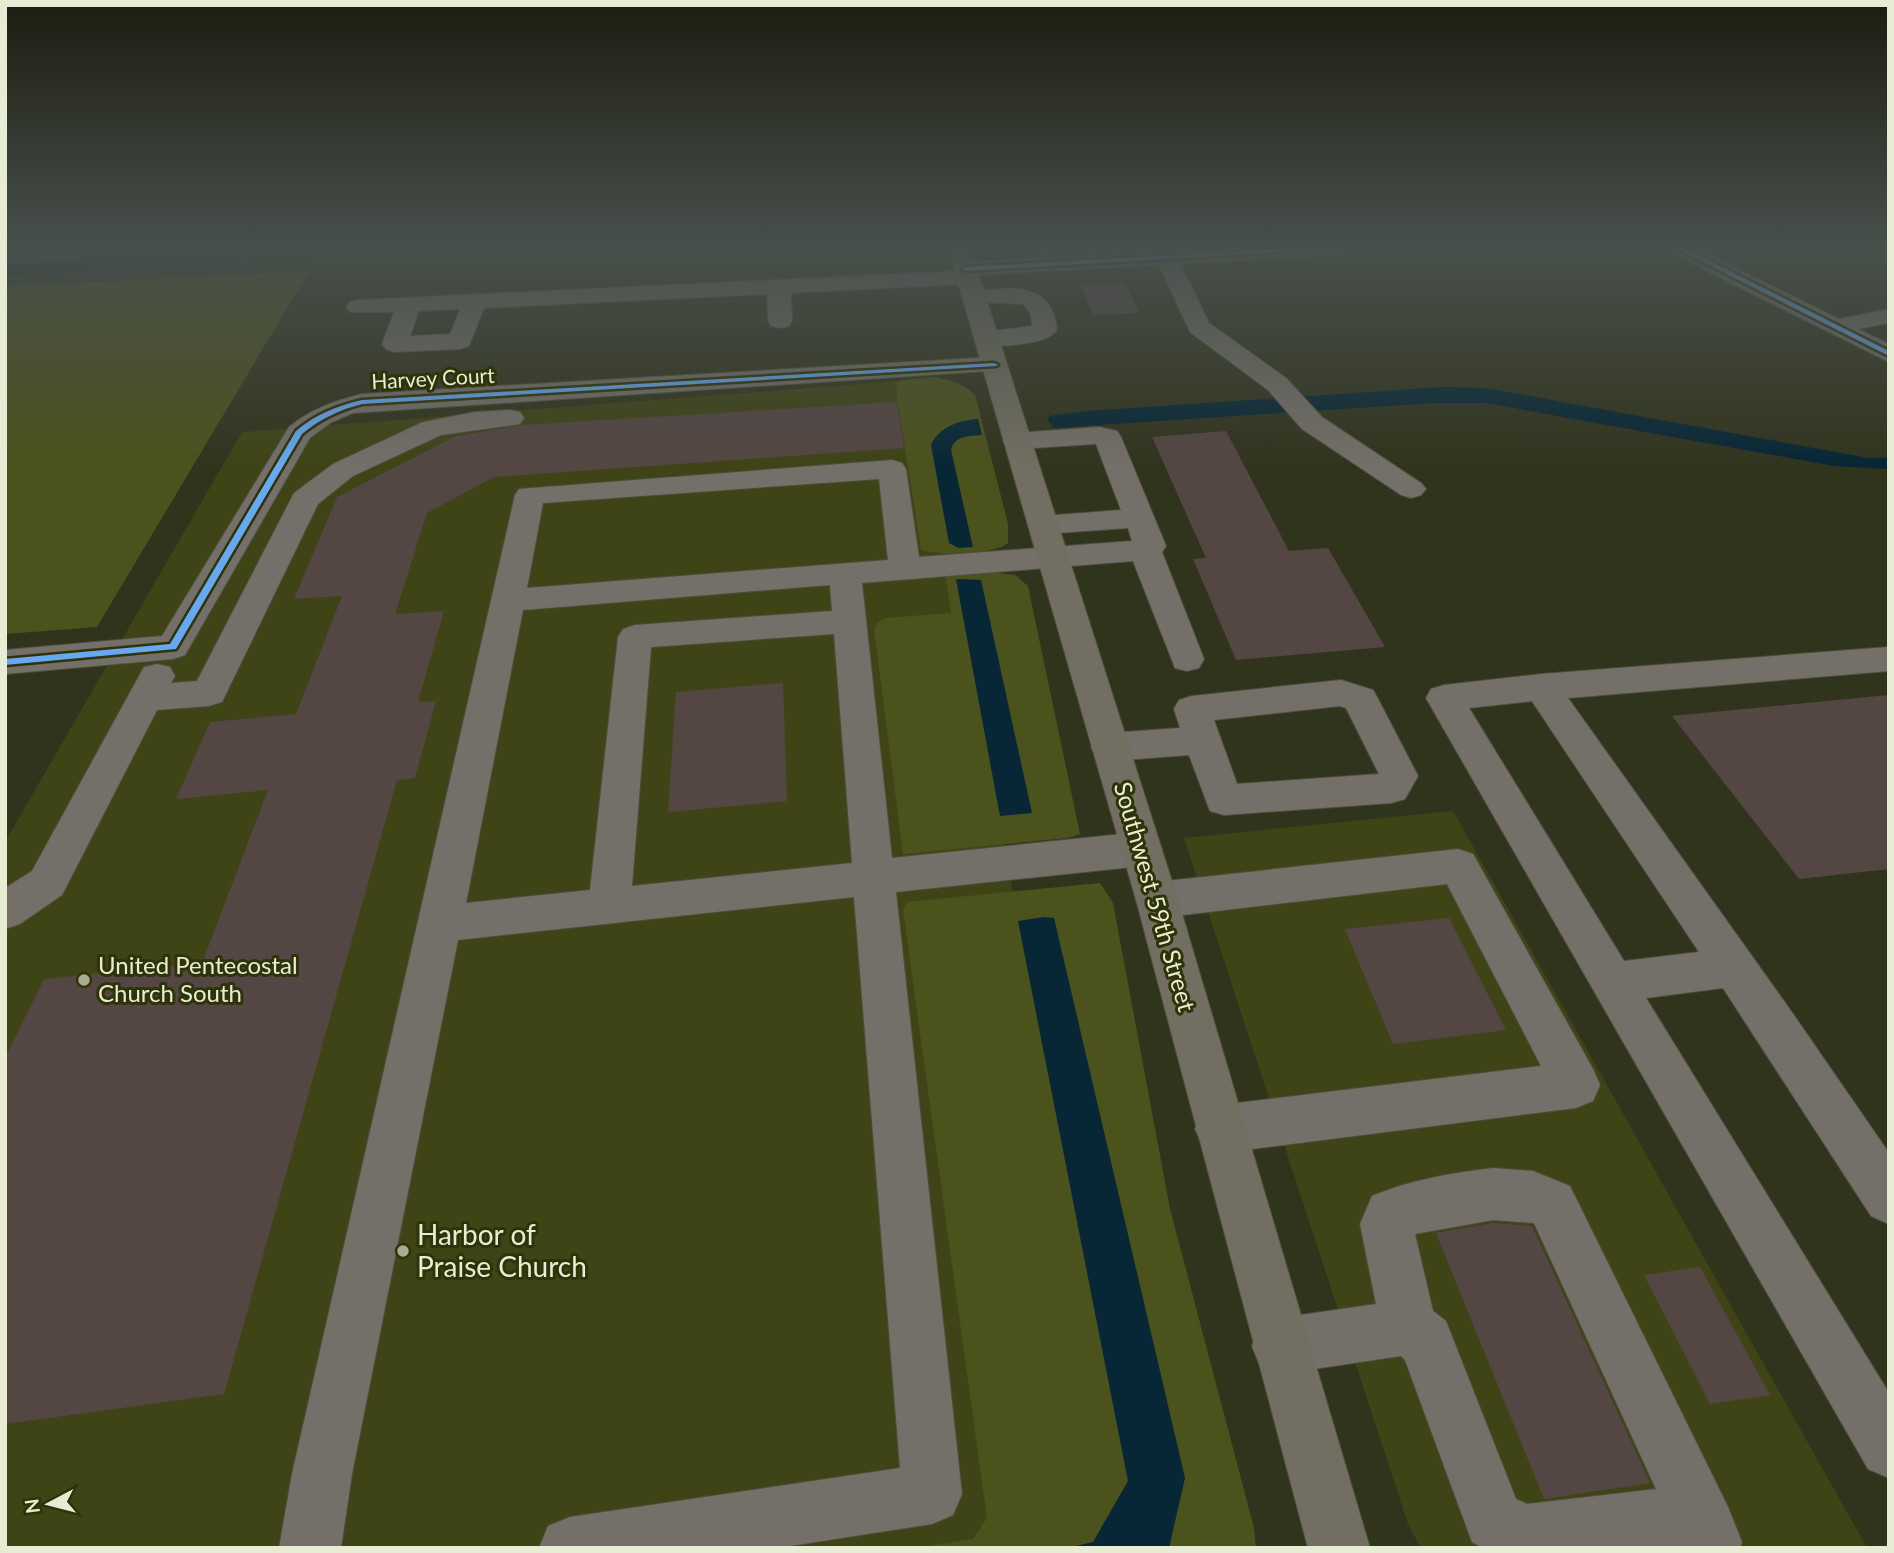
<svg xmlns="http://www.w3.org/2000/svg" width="1894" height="1553" font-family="Lato,sans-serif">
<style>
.built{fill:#3f4416}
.green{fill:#4c521c}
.water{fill:#072736}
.building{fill:#544643}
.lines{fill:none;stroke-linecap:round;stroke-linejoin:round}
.minor-casing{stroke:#4d503c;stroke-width:2}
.major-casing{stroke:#4d503c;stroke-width:2}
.minor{fill:#746f68;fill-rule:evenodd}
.major{fill:#726e61;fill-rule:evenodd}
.cycleway-casing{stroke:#2e3308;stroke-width:5}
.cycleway{fill:#66a8f1;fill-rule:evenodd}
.poi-dot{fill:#a8ac95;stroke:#2e3308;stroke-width:2.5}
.labels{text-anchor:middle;stroke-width:6;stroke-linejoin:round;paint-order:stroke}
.far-street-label{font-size:21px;fill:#e8ecd5;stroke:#2e3308}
.street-label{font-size:24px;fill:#e8ecd5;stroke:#2e3308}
.poi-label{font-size:24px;fill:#e8ecd5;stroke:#2e3308;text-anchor:start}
.near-poi-label{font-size:28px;fill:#e8ecd5;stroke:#2e3308;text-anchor:start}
</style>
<rect width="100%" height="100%" fill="#31341d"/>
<!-- built -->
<g class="built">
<path d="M52,248H279L41,260Z"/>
<path d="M925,379L931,445L1018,921L1050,1548H5V842L242,432Z"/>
<path d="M1453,811L1867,1548H1421L1408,1524L1184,838Z"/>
</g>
<!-- green -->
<g class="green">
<path d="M985,248H1140L1141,250L989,258Z"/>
<path d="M309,271L97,627L5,634V287Z"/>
<path d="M933,377C950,380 962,382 975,395L1008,524V543C993,555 938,557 921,549L896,391L898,381Z"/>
<path d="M981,571L1015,575L1028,586L1080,834L1067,838L903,854L874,629L877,623L886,618L951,613L945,574Z"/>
<path d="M1100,883L1113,903L1170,1209L1254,1528L1256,1548H915L973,1539L987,1518L903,910L907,902Z"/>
</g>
<!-- water -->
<g class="water">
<path d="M279,248H453L5,276V263Z"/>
<path d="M1442,387L1486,388L1868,458H1889V469L1834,466L1486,403H1433L1054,428L1048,420L1049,416L1087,411Z"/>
<path d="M978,419L982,435C969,436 955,435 951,450L973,547L958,548L949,543L931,445C939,427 959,420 978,419Z"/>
<path d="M956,579L981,580L1032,813L1000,816Z"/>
<path d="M1044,917L1054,918L1185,1478L1169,1548H1067L1093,1542L1128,1481L1018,921Z"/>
</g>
<!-- building -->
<g class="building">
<path d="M1125,283L1139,313L1093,315L1081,285Z"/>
<path d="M897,402L904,448L494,477L427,513L395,614L444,611L418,702L436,701L415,778L397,780L224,1394L5,1424V1058L44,979L202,963L268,790L176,799L210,722L296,714L342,596L294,599L337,497L456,436L522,425Z"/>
<path d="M1226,431L1289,551L1328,548L1385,647L1236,660L1193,559L1206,558L1152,437Z"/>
<path d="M783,683L787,801L668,812L676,692Z"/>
<path d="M1889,695V869L1799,879L1672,716Z"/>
<path d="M1449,918L1506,1030L1393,1044L1345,929Z"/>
<path d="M1493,1223L1532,1226L1650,1483L1544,1499L1436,1233Z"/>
<path d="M1700,1267L1770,1395L1710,1404L1644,1275Z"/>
</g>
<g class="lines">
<defs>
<g id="minor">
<path d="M1151,248L1174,251L1354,248L1351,253L1343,255L1181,264L1209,323L1286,378L1322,417L1421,483L1426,489L1421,495L1411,498L1401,495L1302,429L1268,390L1190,332L1159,265L978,275L976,282L968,284L791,293L792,321L789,326L780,328L771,326L768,321L767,294L484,308L469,346L460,349L395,352L386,349L382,344L394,312H350L346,307L350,302L358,300L955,271L957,264L965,262L1153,252ZM460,309L450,334L410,336L419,311Z"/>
<path d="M1667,248H1696L1839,319L1889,309V323L1858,329L1889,344V362L1670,253Z"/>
<path d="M1011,288C1040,290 1054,301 1057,330C1046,346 995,348 977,343L974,338L977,333L1032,326L1031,315L1023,304L966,302L962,297L966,292Z"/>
<path d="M994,357L1003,360L1007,365L1003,370L353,413L330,423L310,438L185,655L173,659L5,674V650L162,636L289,427C311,409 334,401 362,394Z"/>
<path d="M510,410L520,412L524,418L520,424L441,435L353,476L318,504L222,702L209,706L157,710L62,895L20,924L5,929V888L32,871L144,667L157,664L170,667L175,676L171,683L197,681L294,493L333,464L423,422L475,412Z"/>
<path d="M1099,427L1117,431L1121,437L1166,546L1162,552L1204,659L1199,668L1187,671L1175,668L1133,561L862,583L892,858L1142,832L1156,837L1162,849L1156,861L1142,866L896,892L962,1494L953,1515L932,1524L777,1548H539L548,1526L570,1517L900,1468L854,897L458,940L352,1474L341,1548H279L292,1474L515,495L519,489L892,460L902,463L906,469L919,557L1132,541L1128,528L1043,534L1032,532L1028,525L1032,518L1043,516L1121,510L1096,444L1017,449L1007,447L1003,441L1007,435L1017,433ZM879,479L888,560L527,588L543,503ZM830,585L832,611L635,625L623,629L618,637L590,890L466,903L523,610ZM834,634L852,863L632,886L651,647Z"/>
<path d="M1889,647V671L1568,698L1791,1011L1889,1153V1224L1871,1216L1723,988L1646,998L1889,1393V1478L1868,1469L1426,698L1431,689L1444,685L1541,674ZM1532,701L1699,952L1624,961L1469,708Z"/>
<path d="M1341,680L1373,690L1378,699L1418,776L1405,799L1391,803L1224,815L1210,811L1189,755L1110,761L1097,757L1091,747L1097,737L1110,733L1180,728L1174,709L1179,700L1192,696ZM1340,706L1346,708L1379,774L1237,784L1214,720Z"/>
<path d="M1458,849L1473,854L1593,1069L1600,1085L1593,1101L1576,1108L1220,1153L1203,1146L1195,1129L1203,1112L1220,1105L1541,1066L1447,884L1157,918L1142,913L1136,900L1142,887L1157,882Z"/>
<path d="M1493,1168L1533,1171L1570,1186L1728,1507L1742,1542L1740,1548H1483L1472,1542L1405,1360L1401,1356L1280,1374L1260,1366L1252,1346L1260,1326L1280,1318L1376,1304L1360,1224L1372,1196C1409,1180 1452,1173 1493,1168ZM1493,1220L1534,1223L1656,1489L1527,1504L1516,1499L1446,1321L1433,1311L1415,1234Z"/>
</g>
<path id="major" d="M948,248H970L1178,900L1370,1548H1308L1136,900Z"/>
</defs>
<!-- minor casing -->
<use href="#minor" class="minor-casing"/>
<!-- major casing -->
<use href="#major" class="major-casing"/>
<!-- minor -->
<use href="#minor" class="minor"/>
<!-- major -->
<use href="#major" class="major"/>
<defs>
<g id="cycleway">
<path d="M1302,248H1346L965,271L962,269L965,267Z"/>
<path d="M1675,248H1684L1889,351V356Z"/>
<path d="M994,363L998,365L996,366L362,404C339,410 320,419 302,434L176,649L5,665V659L170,644L296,431C316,414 337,406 362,400Z"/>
</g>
</defs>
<!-- cycleway casing -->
<use href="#cycleway" class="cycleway-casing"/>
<!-- cycleway -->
<use href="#cycleway" class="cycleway"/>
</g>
<!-- sky -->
<linearGradient id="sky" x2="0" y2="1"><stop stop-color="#1b1d10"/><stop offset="0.53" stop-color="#48504c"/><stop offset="1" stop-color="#48504c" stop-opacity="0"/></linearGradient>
<rect width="1894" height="466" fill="url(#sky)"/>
<!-- markers -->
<g class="poi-dot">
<circle cx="84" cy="980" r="7"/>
<circle cx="403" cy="1251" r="7"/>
</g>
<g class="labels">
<!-- far-street labels -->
<g class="far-street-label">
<text transform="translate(433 379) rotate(-3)" y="7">Harvey Court</text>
</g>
<!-- street labels -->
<g class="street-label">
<text transform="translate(1154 897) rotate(74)" y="8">Southwest 59th Street</text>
</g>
<!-- poi labels -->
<g class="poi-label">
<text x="98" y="974">United Pentecostal<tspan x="98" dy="28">Church South</tspan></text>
</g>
<!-- near-poi labels -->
<g class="near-poi-label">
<text x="417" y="1245">Harbor of<tspan x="417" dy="32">Praise Church</tspan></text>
</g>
</g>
<!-- border -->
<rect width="1894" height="1553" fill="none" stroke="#e8ecd5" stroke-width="14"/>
<!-- north arrow -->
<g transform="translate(49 1504) rotate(263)" stroke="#2e3308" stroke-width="5" paint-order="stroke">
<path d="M0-5L12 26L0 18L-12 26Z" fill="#e8ecd5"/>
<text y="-10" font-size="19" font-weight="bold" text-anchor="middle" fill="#e8ecd5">N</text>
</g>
</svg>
